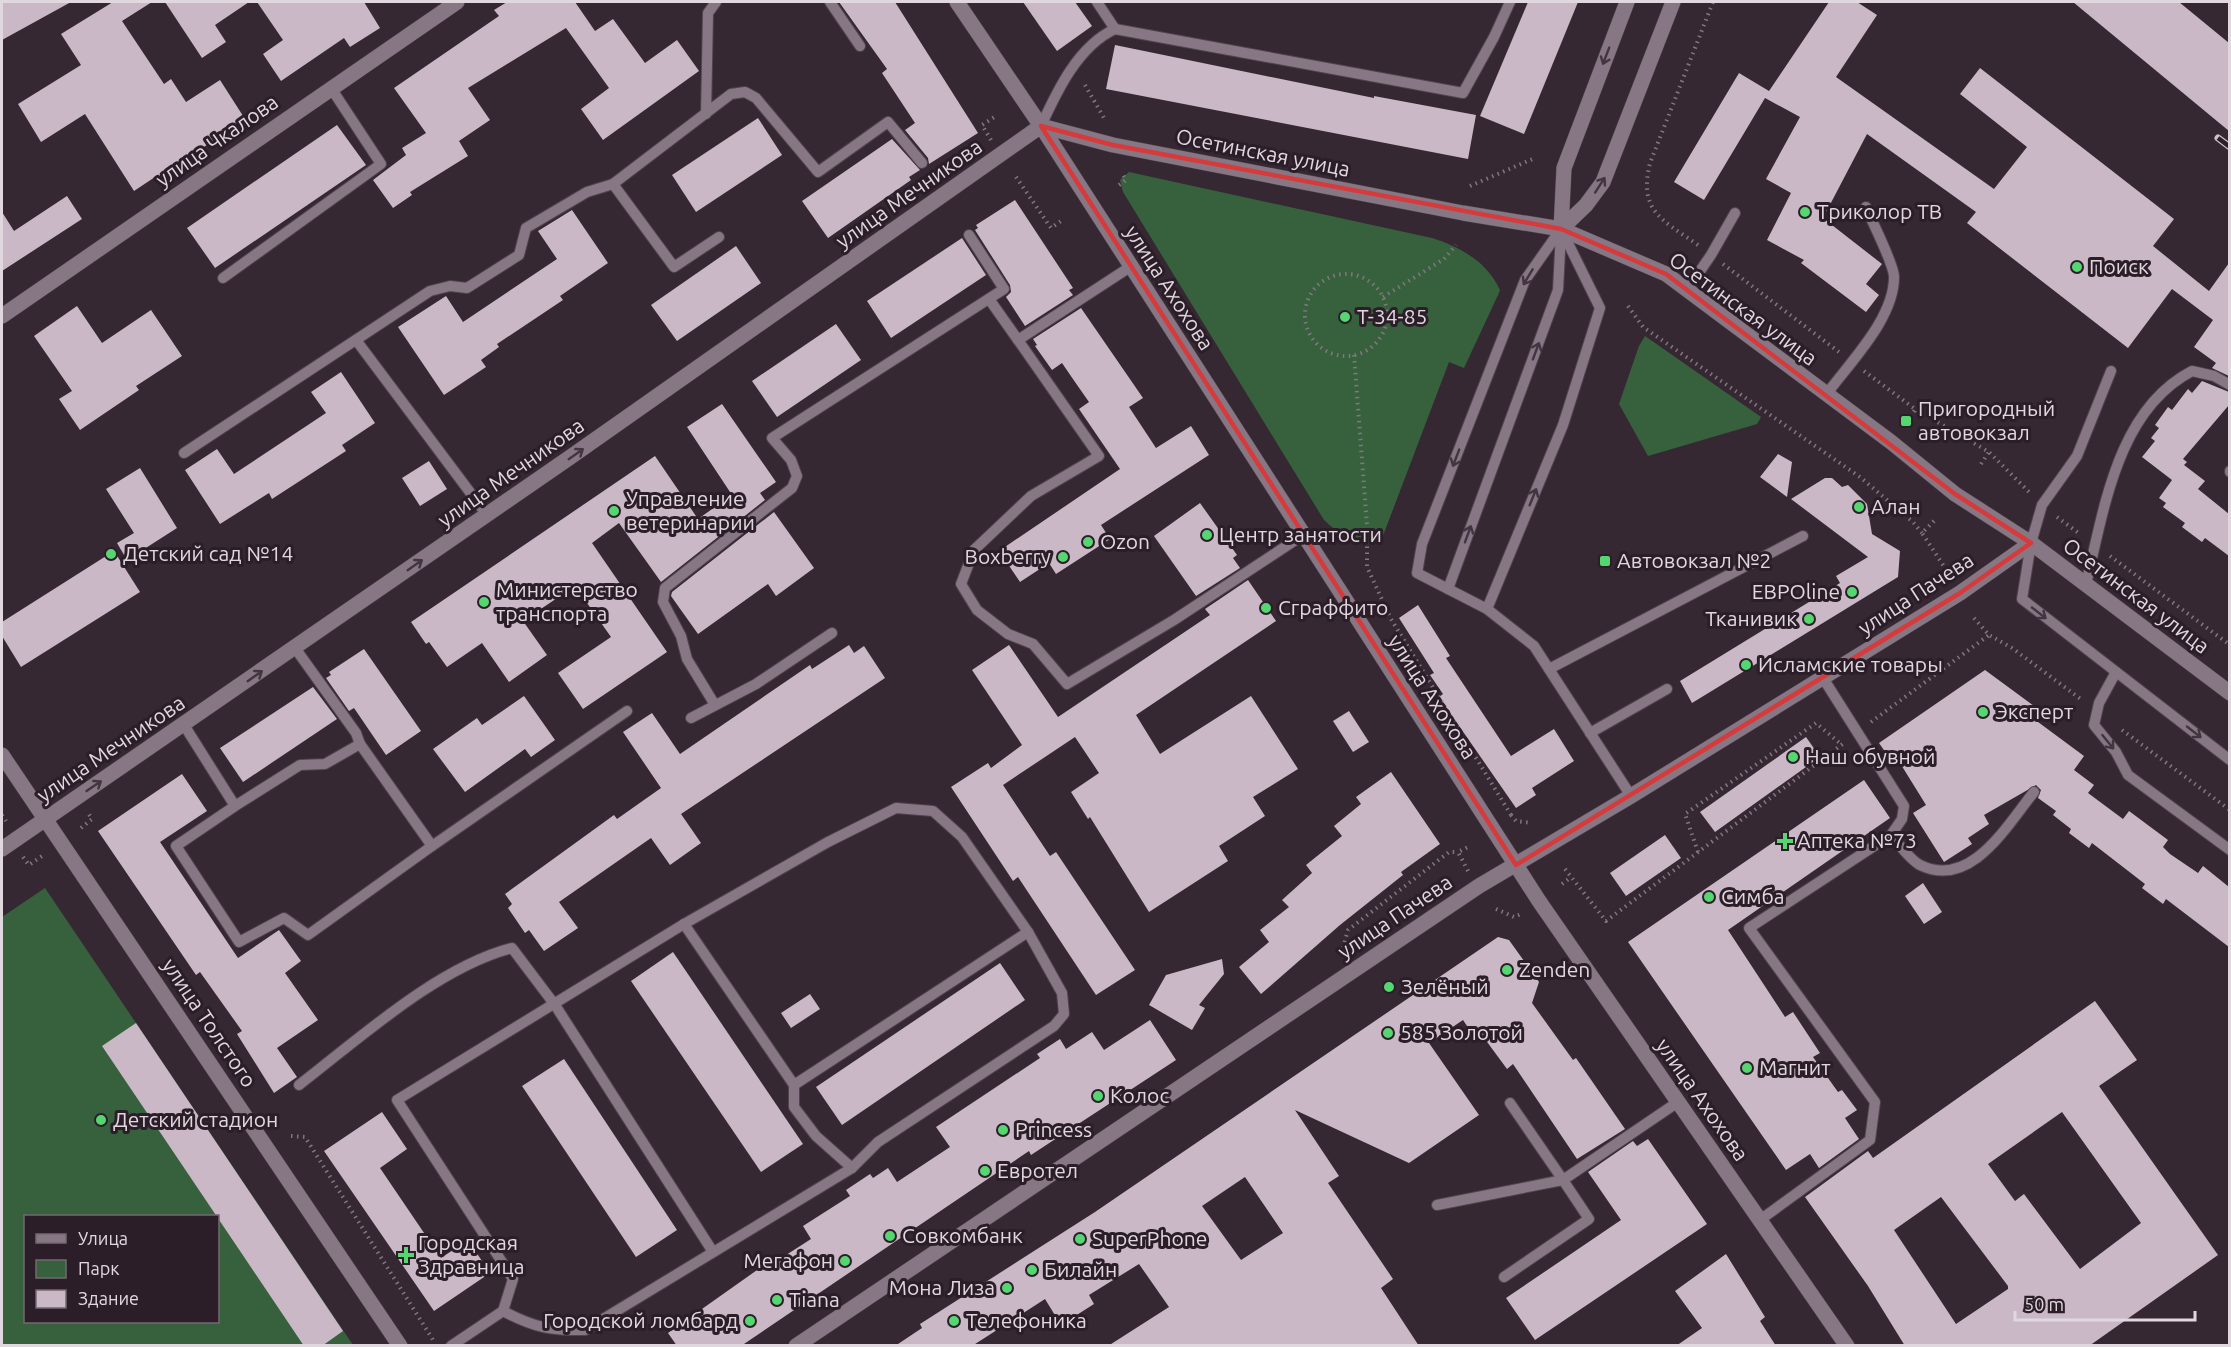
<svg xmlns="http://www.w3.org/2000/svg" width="2231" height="1347" font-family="Ubuntu,sans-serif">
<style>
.green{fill:#37613d;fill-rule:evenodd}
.building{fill:#cab8c6;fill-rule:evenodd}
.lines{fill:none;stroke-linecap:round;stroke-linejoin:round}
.service-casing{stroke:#50444d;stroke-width:12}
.minor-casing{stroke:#50444d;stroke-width:16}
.tertiary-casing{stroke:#50444d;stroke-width:16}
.secondary-casing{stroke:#50444d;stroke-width:16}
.path{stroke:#827680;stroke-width:4;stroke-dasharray:1.5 4.5;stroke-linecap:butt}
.service{stroke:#877784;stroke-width:10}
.minor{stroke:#877784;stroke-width:15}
.tertiary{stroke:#877784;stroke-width:15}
.secondary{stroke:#877784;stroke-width:15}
.rail-casing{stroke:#ccc1ca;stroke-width:7}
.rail{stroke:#2b1e29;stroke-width:4.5;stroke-dasharray:14;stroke-linecap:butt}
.oneway{stroke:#423440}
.marked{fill:none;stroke:#d73a3a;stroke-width:4.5;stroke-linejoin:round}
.poi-dot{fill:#56d671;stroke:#2b1e29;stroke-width:2}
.labels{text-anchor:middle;stroke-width:6;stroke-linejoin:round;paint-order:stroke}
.street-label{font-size:21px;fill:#e1d7df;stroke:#2b1e29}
.poi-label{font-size:21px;fill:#e1d7df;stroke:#2b1e29;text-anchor:start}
</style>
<rect width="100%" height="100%" fill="#352833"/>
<!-- green -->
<g class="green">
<path d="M1129,172L1432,238C1461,247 1487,262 1500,290L1498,295L1464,368L1449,362L1381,541C1358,552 1341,535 1324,520L1123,192L1120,180Z"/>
<path d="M1645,336L1761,417L1757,424L1648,456L1619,404L1639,346Z"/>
<path d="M45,888L353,1345L2,1346V917ZM26,1216H218V1322H26Z"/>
</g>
<!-- building -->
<g class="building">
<path d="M2,2H71L2,40Z"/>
<path d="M113,2H152L122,21L164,84L171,79L186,102L220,80L245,119L157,179L155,177L134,191L85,114L41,142L18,104L81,65L61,34Z"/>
<path d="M165,2H249L215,25L226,42L202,58Z"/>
<path d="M257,2H364L380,28L350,47L344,38L281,81L263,54L283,40Z"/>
<path d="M507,2H575L595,31L613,19L645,63L677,40L699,71L603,140L581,109L609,88L566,28L468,88L490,120L459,141L468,156L410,192L412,195L393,208L373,180L406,155L402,148L426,133L394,88L499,16L494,10Z"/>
<path d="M839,2H895L978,133L929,164L928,158L905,130L915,123L882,73L887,69Z"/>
<path d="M1023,2H1075L1092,26L1057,51Z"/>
<path d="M1528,2H1578L1524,134L1480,116Z"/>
<path d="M1829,2H1857L1877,15L1836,77L1994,189L2027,147L1960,94L1980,68L2174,219L2153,246L2209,291L2229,263V376L2212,368L2216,363L2194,347L2213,320L2172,289L2128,348L1967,223L1976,212L1867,134L1823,218L1882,264L1866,284L1879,295L1866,312L1801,263L1804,260L1767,240L1791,193L1766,179L1800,117L1765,98L1704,200L1674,182L1739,73L1769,91Z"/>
<path d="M2073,2H2179L2229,43V131Z"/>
<path d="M1115,45L1374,98V96L1476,115L1468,159L1106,89Z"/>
<path d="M758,118L782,155L696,212L672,175Z"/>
<path d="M337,125L366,165L215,268L187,228Z"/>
<path d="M892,139L920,170L909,177L911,180L828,238L802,201Z"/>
<path d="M67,196L82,219L2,271V212L14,231Z"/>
<path d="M1015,200L1073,288L1069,290L1073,295L1025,326L1006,297L1011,292L1010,285L975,230L978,228L976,225Z"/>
<path d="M572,210L608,263L560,296L563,300L497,344L499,347L481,360L486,367L444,395L398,327L446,296L463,322L557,259L538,231Z"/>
<path d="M962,238L986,275L891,338L867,301Z"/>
<path d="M736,246L761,283L677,341L651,305Z"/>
<path d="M77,306L102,343L151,310L182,356L136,386L139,390L80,430L59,399L72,391L34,336Z"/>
<path d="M1081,308L1143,398L1129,407L1156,448L1191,426L1209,455L1101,525L1110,539L1056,574L1049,563L1020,582L999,551L1120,469L1079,409L1089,402L1075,382L1062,363L1052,370L1035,346L1037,345L1033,339Z"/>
<path d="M836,324L861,360L777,417L752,381Z"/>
<path d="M341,372L375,423L342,445L346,451L272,499L269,493L220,524L185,470L217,449L234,474L326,413L311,392Z"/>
<path d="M2202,381L2229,392V405L2183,459L2187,462L2184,465L2205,481L2198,489L2229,514V556L2205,538L2202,542L2182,527L2185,523L2163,507L2166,503L2159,498L2172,480L2142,457L2155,441L2151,438L2159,428L2155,425L2168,407L2172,410L2188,389L2192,393Z"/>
<path d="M722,404L776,482L760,493L765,500L661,582L619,523L592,543L667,652L583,709L558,673L611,637L575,586L523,621L547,655L509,682L482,643L447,667L429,642L426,644L411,622L655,456L698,519L732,495L687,427Z"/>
<path d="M1778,454L1792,462L1787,497L1760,477Z"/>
<path d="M429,461L447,489L420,506L402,478Z"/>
<path d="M140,468L177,528L127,560L117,543L134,533L106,489Z"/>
<path d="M1825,478H1832L1842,487L1848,485L1867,504L1872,534L1900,551L1898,577L1692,703L1680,681L1840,583L1836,576L1868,557L1791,499Z"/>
<path d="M1200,503L1237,555L1233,558L1240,568L1196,596L1154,536Z"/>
<path d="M774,512L814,568L776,596L768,584L698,634L671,596L672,592Z"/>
<path d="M114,551L140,592L21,667L2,636V622Z"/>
<path d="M1248,580L1276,621L1136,715L1160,754L1251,696L1298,769L1253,797L1265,816L1219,846L1228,861L1149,912L1090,817L1088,819L1071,792L1099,773L1075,737L1003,785L1050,856L1056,852L1135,970L1096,995L1018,877L1013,881L951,787L988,763L991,768L1022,745L972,670L1009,645L1058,717L1210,615L1205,609Z"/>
<path d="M1418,605L1450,656L1446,658L1511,756L1554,729L1574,761L1532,788L1536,795L1516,808L1439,697L1443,694L1430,675L1434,673L1399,618Z"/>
<path d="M849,645L854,653L864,646L885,678L681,814L701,843L670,865L651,838L559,902L578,928L544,951L529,930L525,933L508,908L512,904L505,894L614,815L617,819L661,788L623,732L652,713L680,754L810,665L812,669Z"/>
<path d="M364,649L421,731L386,755L354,708L349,711L326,678L331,675L329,672Z"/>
<path d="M1985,670L2041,711L2034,719L2084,756L2074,770L2094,785L2088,793L2123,819L2129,811L2168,840L2163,847L2170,854L2198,873L2203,866L2229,887V947L2166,899L2163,904L2142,888L2145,884L2092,843L2089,848L2069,833L2071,829L2053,815L2056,811L2038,798L2041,790L2036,785L1984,815L1989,824L1968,838L1972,844L1944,862L1913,813L1926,805L1895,755L1890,759L1879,743Z"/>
<path d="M313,687L337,719L243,782L220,748Z"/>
<path d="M524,696L555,740L531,757L525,749L465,792L433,749L477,718L482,725Z"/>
<path d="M1349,711L1369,742L1353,752L1333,721Z"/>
<path d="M1806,737L1820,757L1715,832L1700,812Z"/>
<path d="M1391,772L1440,844L1401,872L1403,875L1340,925L1261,994L1239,967L1269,942L1260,930L1289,907L1282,900L1312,873L1306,865L1342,836L1334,826L1361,804L1356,797Z"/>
<path d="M182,774L207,811L160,842L238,958L279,930L301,961L285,973L318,1020L277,1048L297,1077L274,1093L237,1034L242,1031L200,972L196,975L98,831Z"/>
<path d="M1864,780L1890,818L1728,930L1785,1017L1793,1012L1820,1053L1813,1057L1838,1092L1842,1090L1857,1110L1845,1118L1859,1139L1819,1168L1810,1154L1786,1170L1628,942Z"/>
<path d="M1665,835L1681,858L1626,896L1610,873Z"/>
<path d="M1923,883L1942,912L1924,924L1905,896Z"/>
<path d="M1498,937L1509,940L1539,982L1532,1003L1573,1060L1576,1058L1625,1129L1577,1159L1513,1064L1507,1069L1479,1031L1473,1035L1463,1020L1429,1043L1479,1115L1409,1163L1295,1110L1339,1176L1328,1183L1393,1279L1381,1288L1419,1346H1108L1169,1307L1139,1264L1089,1295L1094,1304L1061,1325L1045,1299L972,1346H895L922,1328L920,1324L1095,1212ZM1245,1177L1283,1233L1241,1260L1202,1206Z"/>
<path d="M673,952L803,1144L761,1172L631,981Z"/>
<path d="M1222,959L1224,974L1199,1005L1205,1008L1192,1030L1149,1005L1166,975Z"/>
<path d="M1000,963L1025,1000L842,1125L816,1087Z"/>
<path d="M810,994L820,1009L791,1028L781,1013Z"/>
<path d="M2095,1001L2137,1060L2099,1086L2218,1255L2089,1346H1905L1868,1286L1805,1197L1868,1151L1873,1158ZM2062,1112L2141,1223L2080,1269L2024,1194L2015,1201L1988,1164ZM1941,1197L2008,1286V1289L1956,1324L1894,1230Z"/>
<path d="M1150,1020L1176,1060L1031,1155L1029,1151L741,1346H677L668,1333L767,1263L769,1266L811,1239L803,1226L850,1196L846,1190L870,1174L873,1178L888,1168L897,1182L950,1147L936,1127L1040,1058L1037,1054L1060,1039L1066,1049L1092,1032L1104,1050Z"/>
<path d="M136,1023L343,1331L322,1346H304L102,1046Z"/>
<path d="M564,1059L677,1230L636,1257L522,1086Z"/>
<path d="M382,1112L407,1149L380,1168L441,1258L468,1240L490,1273L434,1311L324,1151Z"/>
<path d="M1648,1139L1707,1224L1535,1340L1506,1298L1621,1220L1588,1172L1633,1141L1637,1146Z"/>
<path d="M1726,1254L1765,1317L1760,1321L1776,1346H1676L1702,1328L1675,1291Z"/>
</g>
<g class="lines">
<defs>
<g id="service">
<path d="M830,2L860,46"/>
<path d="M1097,2L1115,29"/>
<path d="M706,114L708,13L716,2"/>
<path d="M1041,126C1057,91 1078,46 1115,29L1463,93L1494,37L1510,2"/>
<path d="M613,184L731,94L745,92L756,98L818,172L888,122L922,163"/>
<path d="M1561,229L1525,280L1422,544L1417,573L1487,609L1534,646L1631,796"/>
<path d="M223,278L381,164L331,88"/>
<path d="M1687,290L1711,255L1735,213"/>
<path d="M989,299L1018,340L1130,267"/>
<path d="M356,340L487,515"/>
<path d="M1018,340L1099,456L1031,496L974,550L961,584L977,610L1008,634L1033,644L1067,684L1174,620L1303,535"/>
<path d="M2111,371L2077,456L2042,505L2031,543L2022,599L2230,760"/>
<path d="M1826,395C1850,362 1895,318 1894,276C1893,262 1872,222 1866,207"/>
<path d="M184,453L430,291L450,286L467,288L519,255L526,228L587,192L613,184L674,267L719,237"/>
<path d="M2230,471V472"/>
<path d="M2086,584C2104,510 2117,410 2192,371L2214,376L2230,385"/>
<path d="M1448,589L1558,290L1561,232"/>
<path d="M1487,609L1563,425L1600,308L1561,229"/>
<path d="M295,648L356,733L360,744"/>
<path d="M1549,669L1803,536"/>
<path d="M2116,672L2099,703L2094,725L2116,752L2128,775L2230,850"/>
<path d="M1823,678L1904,806L1902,819L1891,835"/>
<path d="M715,705L687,659L681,636L663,602L665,588L792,488L797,476L791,460L772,438L1004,289L969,235"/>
<path d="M691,718L756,684L832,633"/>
<path d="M184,725L235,806L300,765L325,764L360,744L432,846L308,935L284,918L239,942L176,846L235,806"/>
<path d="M1590,733L1667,689"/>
<path d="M432,846L627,711"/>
<path d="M684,924L794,1085L1028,932"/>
<path d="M299,1085C360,1038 438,967 512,948L555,1005L713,1252"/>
<path d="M794,1085V1107L816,1136L852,1168"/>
<path d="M1510,1103L1563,1180L1678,1102"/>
<path d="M1437,1205L1563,1180L1589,1219L1504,1277"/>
<path d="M1760,1220L1870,1140L1875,1102L1749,928L1891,835C1899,844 1909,859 1920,865C1971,890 2007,825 2034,792"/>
<path d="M451,1346L503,1311L513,1279L397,1100L684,924L828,842L896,808L933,811L962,837L1028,932L1062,993L1064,1014L1054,1026L878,1142L852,1168L585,1330C551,1331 533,1327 503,1311"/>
</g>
<g id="minor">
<path d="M2,316L457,2"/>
<path d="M2,849L569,458L1041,126L1539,901L1847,1346"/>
<path d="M796,1346L1479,886L1631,796L1960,593L2031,543"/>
</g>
<path id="tertiary" d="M2,755L400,1346"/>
<g id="secondary">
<path d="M957,2L1041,126L1113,145L1463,213L1561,229L1666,274L1891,442L1955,494L2031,543L2230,693"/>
<path d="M1561,229L1586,205L1603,182L1673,2"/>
<path d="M1561,229L1564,168L1627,2"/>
</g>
</defs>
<!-- service casing -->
<use href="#service" class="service-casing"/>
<!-- minor casing -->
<use href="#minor" class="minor-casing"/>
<!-- tertiary casing -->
<use href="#tertiary" class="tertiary-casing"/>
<!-- secondary casing -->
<use href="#secondary" class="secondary-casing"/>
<!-- path -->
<g class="path">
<path d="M1085,85L1104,118"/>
<path d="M991,140L982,125L996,116"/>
<path d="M1016,177L1051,228L1061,221"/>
<path d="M1119,185L1126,180L1123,175"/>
<path d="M1470,186L1535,158"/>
<path d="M1698,245C1663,220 1638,212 1650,163L1713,2"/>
<path d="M1723,264L1839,352"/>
<circle cx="1346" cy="315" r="41"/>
<path d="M1383,297L1444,259L1456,245"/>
<path d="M1628,306L1643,327L1860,477L1913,522L1922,533"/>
<path d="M1354,355L1367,525V567L1391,619L1511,815L1509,818"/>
<path d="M1864,371L1915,409L1989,452L2031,494"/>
<path d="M1906,421L1915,410"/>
<path d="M1981,464L1989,452"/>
<path d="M2057,517L2080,534"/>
<path d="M1934,521L1922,533L1945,568"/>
<path d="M2110,556L2230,645"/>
<path d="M1974,618L1989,635L2012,648L2082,700"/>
<path d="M1871,722L1989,635"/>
<path d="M2122,730L2230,810"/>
<path d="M51,788L63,779L66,784"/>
<path d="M2,815L6,821"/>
<path d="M1511,815L1516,821L1532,823"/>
<path d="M81,828L92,819L88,813"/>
<path d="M1698,852L1685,814L1816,723L1842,745"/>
<path d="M23,857L29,865L42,856"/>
<path d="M1565,869L1606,921L1844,743"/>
<path d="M1468,871L1458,852L1470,846"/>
<path d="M1562,884L1570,878"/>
<path d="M1496,909L1514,917L1521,914"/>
<path d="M1343,948L1348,930L1449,852H1458"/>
<path d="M291,1136L305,1137L435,1343"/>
</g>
<!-- service -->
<use href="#service" class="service"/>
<!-- minor -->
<use href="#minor" class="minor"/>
<!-- tertiary -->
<use href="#tertiary" class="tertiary"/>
<!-- secondary -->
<use href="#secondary" class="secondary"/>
<defs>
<path id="rail" d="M2218,138L2230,147"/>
</defs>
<!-- rail casing -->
<use href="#rail" class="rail-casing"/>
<!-- rail -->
<use href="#rail" class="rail"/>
</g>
<!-- one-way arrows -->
<defs><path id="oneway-shaft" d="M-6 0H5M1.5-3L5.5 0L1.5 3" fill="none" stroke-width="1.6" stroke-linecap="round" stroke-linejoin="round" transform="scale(1.5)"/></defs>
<g class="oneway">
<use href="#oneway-shaft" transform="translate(1606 56) rotate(111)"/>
<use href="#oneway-shaft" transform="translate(1600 185) rotate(-57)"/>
<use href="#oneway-shaft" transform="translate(1528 277) rotate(121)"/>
<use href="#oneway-shaft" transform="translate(1536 351) rotate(-70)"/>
<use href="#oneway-shaft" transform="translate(576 454) rotate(-35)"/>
<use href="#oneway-shaft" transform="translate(1456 458) rotate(111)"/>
<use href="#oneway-shaft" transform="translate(1533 497) rotate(-68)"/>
<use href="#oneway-shaft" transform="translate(1468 534) rotate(-70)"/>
<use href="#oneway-shaft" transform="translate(415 565) rotate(-35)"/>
<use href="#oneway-shaft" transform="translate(2039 613) rotate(38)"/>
<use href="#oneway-shaft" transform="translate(255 676) rotate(-35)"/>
<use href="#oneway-shaft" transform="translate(2194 732) rotate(38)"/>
<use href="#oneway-shaft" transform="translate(2108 742) rotate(51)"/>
<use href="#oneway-shaft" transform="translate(94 786) rotate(-34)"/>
</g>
<!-- marked area -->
<path class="marked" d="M1041,126L1113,145L1561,229L1666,274L1955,494L2031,543L1960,593L1516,865Z"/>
<!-- markers -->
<g class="poi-dot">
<circle cx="1805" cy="212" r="6"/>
<circle cx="2077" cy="267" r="6"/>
<circle cx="1345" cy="317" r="6"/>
<rect x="1900" y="415" width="12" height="12" rx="3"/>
<circle cx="1859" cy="507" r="6"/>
<circle cx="614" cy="511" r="6"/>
<circle cx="1207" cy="535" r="6"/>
<circle cx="1088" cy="542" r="6"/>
<circle cx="111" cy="554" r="6"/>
<circle cx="1063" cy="557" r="6"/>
<rect x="1599" y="555" width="12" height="12" rx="3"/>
<circle cx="1852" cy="592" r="6"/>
<circle cx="484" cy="602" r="6"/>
<circle cx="1266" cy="608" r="6"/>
<circle cx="1809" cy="619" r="6"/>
<circle cx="1746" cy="665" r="6"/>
<circle cx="1983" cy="712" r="6"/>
<circle cx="1793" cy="757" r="6"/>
<path d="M1782 832h6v6h6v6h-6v6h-6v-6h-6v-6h6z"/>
<circle cx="1709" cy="897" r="6"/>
<circle cx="1507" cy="970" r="6"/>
<circle cx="1389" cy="987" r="6"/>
<circle cx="1388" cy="1033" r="6"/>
<circle cx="1747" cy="1068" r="6"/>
<circle cx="1098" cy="1096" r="6"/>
<circle cx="101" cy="1120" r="6"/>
<circle cx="1003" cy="1130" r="6"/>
<circle cx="985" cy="1171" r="6"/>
<circle cx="890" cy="1236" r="6"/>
<circle cx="1080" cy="1239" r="6"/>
<path d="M403 1246h6v6h6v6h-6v6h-6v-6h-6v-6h6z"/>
<circle cx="845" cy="1261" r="6"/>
<circle cx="1032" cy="1270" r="6"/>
<circle cx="1007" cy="1288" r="6"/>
<circle cx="777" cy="1300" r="6"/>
<circle cx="750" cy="1321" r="6"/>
<circle cx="954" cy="1321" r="6"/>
</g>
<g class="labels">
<!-- street labels -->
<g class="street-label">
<text transform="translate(217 141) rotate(-35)" y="7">улица Чкалова</text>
<text transform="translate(1263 153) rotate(11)" y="7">Осетинская улица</text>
<text transform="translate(909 194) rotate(-35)" y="7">улица Мечникова</text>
<text transform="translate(1169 288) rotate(57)" y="7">улица Ахохова</text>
<text transform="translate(1743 309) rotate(36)" y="7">Осетинская улица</text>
<text transform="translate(511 473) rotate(-35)" y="7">улица Мечникова</text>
<text transform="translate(1916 594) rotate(-33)" y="7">улица Пачева</text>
<text transform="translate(2136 596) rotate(37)" y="7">Осетинская улица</text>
<text transform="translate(1432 697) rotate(57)" y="7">улица Ахохова</text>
<text transform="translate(111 749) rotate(-34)" y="7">улица Мечникова</text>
<text transform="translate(1395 917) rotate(-34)" y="7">улица Пачева</text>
<text transform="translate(209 1023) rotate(56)" y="7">улица Толстого</text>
<text transform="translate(1702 1100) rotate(55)" y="7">улица Ахохова</text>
</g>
<!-- poi labels -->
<g class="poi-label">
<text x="1817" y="219">Триколор ТВ</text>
<text x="2089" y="274">Поиск</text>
<text x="1357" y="324">Т-34-85</text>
<text x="1918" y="416">Пригородный<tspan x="1918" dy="24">автовокзал</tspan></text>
<text x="626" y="506">Управление<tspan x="626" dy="24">ветеринарии</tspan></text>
<text x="1871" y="514">Алан</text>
<text x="1219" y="542">Центр занятости</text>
<text x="1100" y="549">Ozon</text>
<text x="123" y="561">Детский сад №14</text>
<text x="1051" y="564" text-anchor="end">Boxberry</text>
<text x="1617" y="568">Автовокзал №2</text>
<text x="496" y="597">Министерство<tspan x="496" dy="24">транспорта</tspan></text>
<text x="1840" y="599" text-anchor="end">ЕВРОline</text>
<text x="1278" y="615">Сграффито</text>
<text x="1797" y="626" text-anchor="end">Тканивик</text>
<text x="1758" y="672">Исламские товары</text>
<text x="1995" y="719">Эксперт</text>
<text x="1805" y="764">Наш обувной</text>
<text x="1797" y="848">Аптека №73</text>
<text x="1721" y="904">Симба</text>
<text x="1519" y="977">Zenden</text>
<text x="1401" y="994">Зелёный</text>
<text x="1400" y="1040">585 Золотой</text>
<text x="1759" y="1075">Магнит</text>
<text x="1110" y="1103">Колос</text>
<text x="113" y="1127">Детский стадион</text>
<text x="1015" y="1137">Princess</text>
<text x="997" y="1178">Евротел</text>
<text x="902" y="1243">Совкомбанк</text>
<text x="1092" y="1246">SuperPhone</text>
<text x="418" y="1250">Городская<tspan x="418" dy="24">Здравница</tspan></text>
<text x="833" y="1268" text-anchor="end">Мегафон</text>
<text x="1044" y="1277">Билайн</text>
<text x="995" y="1295" text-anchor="end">Мона Лиза</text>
<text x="789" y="1307">Tiana</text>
<text x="738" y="1328" text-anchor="end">Городской ломбард</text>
<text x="966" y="1328">Телефоника</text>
</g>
</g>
<!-- border -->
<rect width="2231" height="1347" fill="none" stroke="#e1d7df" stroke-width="6"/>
<!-- legend -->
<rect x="24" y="1215" width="195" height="108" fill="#2b1e29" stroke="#746872" stroke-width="1.5"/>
<rect x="36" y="1234" width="30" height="9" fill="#877784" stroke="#746872" stroke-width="1.5"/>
<text x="78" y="1245" font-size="18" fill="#e1d7df">Улица</text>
<rect x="36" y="1260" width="30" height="18" fill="#37613d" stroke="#746872" stroke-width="1.5"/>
<text x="78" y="1275" font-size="18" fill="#e1d7df">Парк</text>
<rect x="36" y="1290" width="30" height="18" fill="#cab8c6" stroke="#746872" stroke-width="1.5"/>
<text x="78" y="1305" font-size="18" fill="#e1d7df">Здание</text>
<!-- scale -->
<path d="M2015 1311v9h180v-9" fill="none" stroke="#e1d7df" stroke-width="3"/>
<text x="2024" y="1311" font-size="18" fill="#e1d7df" stroke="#2b1e29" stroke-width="4.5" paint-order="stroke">50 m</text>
</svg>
